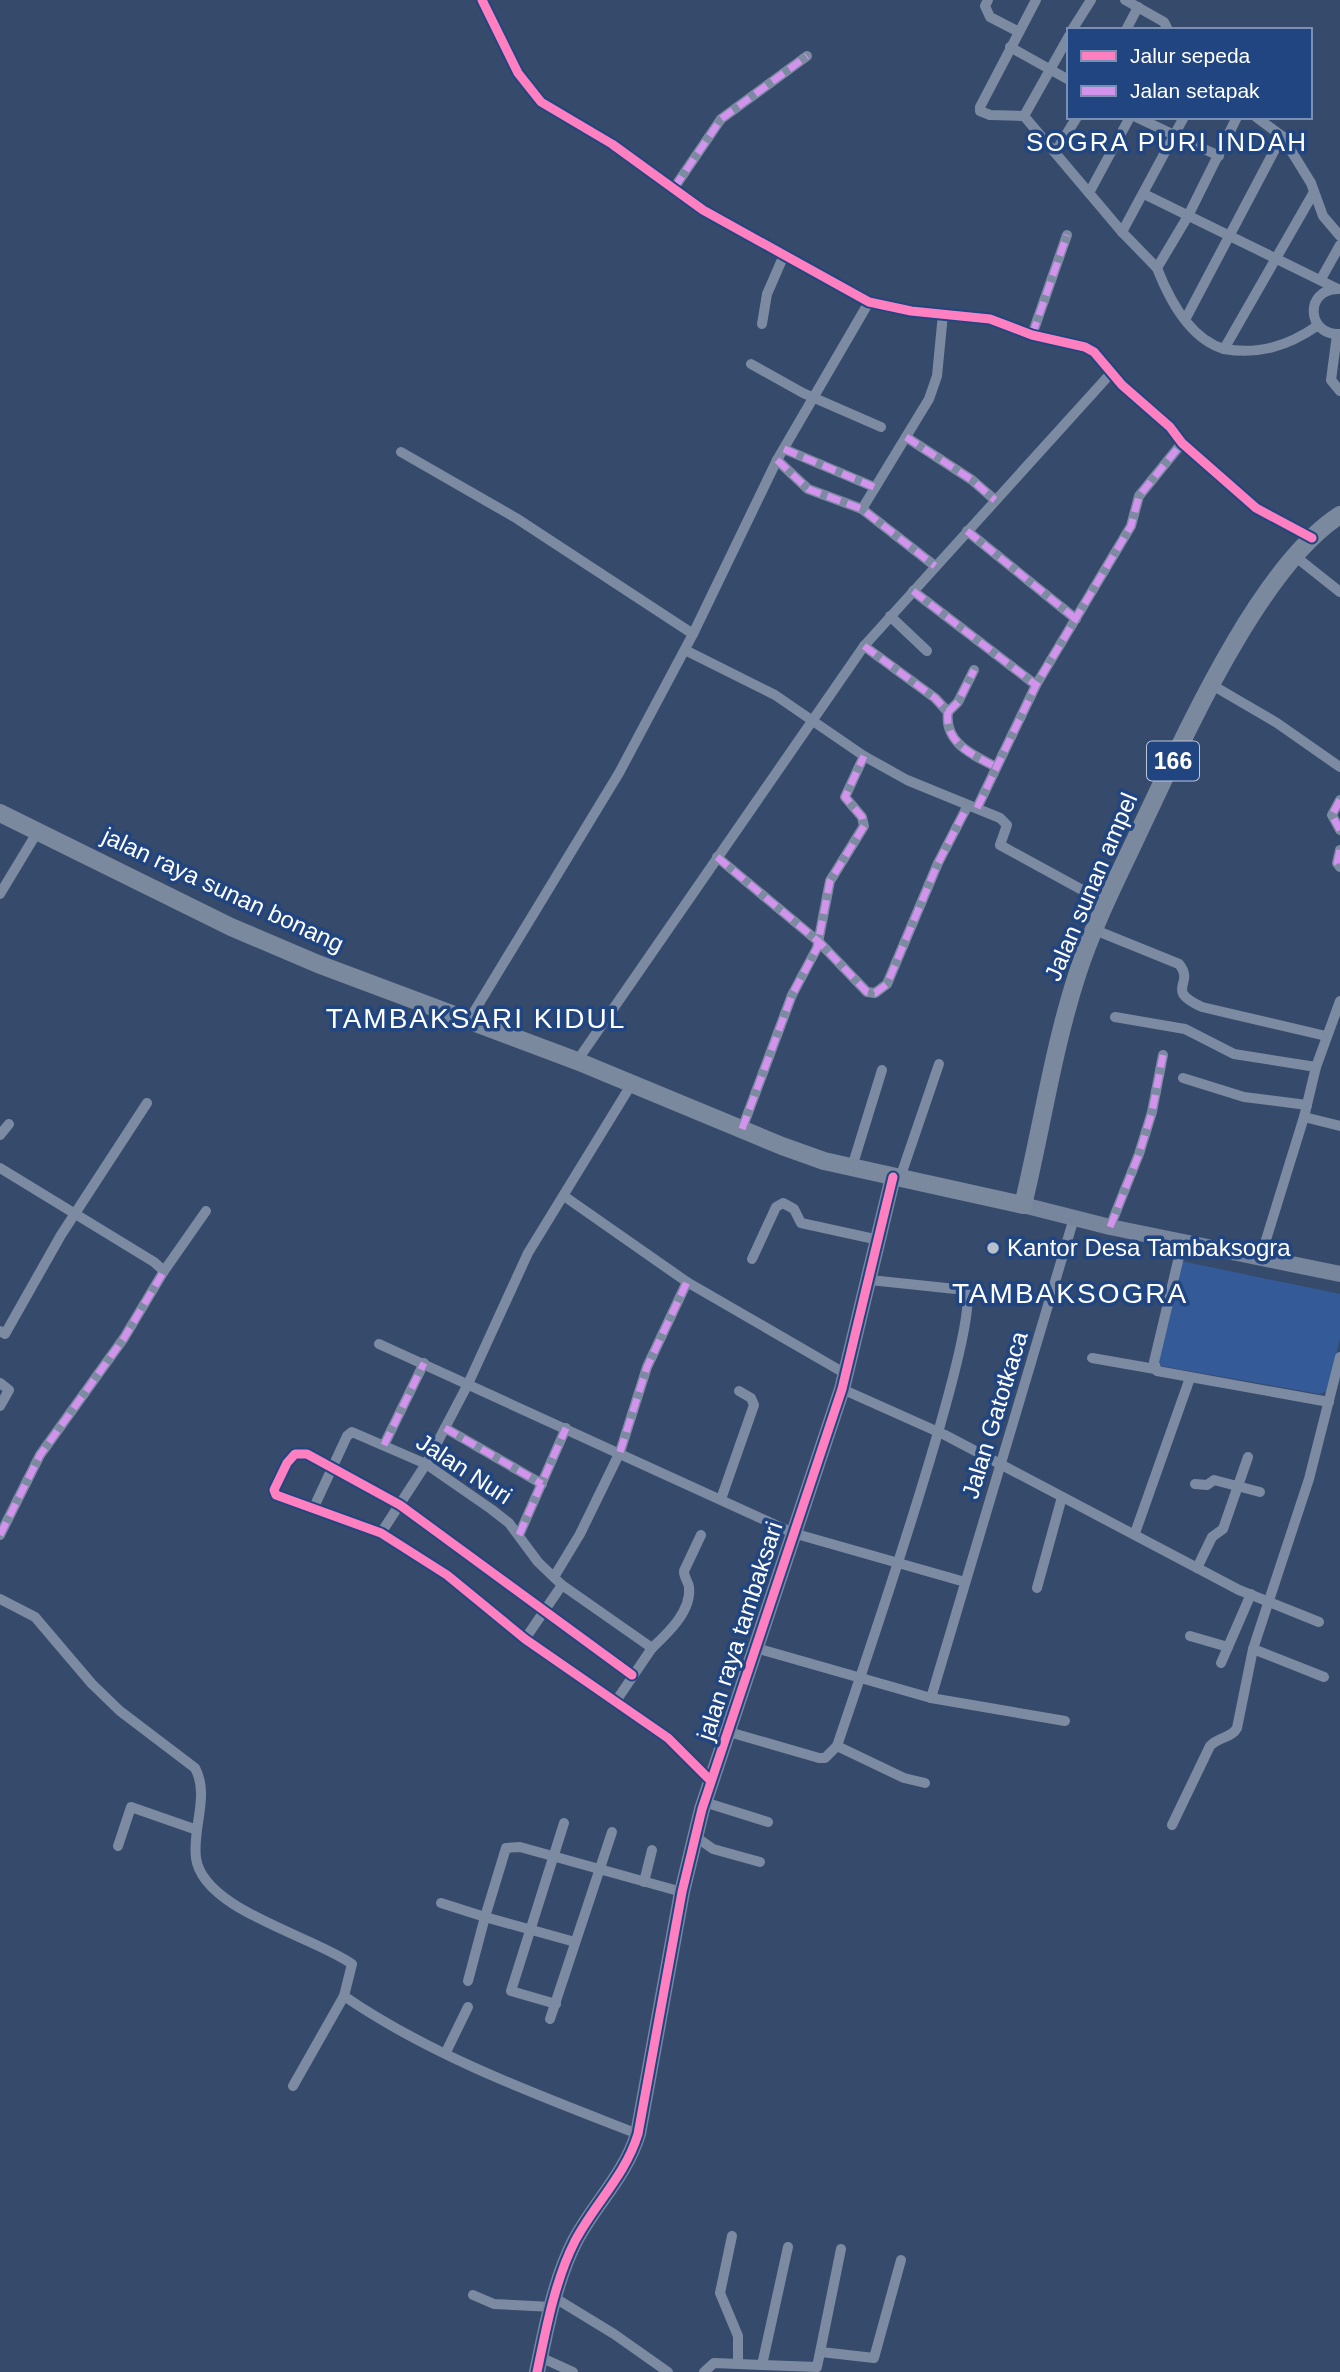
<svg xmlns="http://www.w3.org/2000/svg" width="1340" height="2372" font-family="Arial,sans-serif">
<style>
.green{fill:#345b98}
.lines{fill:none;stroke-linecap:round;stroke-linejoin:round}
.street{stroke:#7c8ba1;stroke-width:10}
.secondary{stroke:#77869d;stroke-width:16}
.primary{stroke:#7b899f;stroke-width:18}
.quiet{stroke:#d193ec;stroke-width:7;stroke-dasharray:14 7;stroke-linecap:butt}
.cycleway-casing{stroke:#204581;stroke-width:13}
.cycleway{stroke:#ff80c0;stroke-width:9}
.poi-dot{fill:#b9c0cb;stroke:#204581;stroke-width:2.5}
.labels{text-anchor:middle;stroke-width:7;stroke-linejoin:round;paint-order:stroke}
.shield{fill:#204581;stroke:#bcc7d9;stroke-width:2}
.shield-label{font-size:23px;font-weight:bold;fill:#fff}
.street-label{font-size:24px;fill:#fff;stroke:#204581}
.poi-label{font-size:24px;fill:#fff;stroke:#204581;text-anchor:start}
.neighbourhood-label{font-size:26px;letter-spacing:2px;fill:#fff;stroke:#204581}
.quarter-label{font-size:28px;letter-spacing:2px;fill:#fff;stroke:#204581}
</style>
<rect width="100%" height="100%" fill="#364a6b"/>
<!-- green -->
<path class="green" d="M1181,1261L1340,1294V1339L1327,1391L1320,1394L1161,1366L1158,1358Z"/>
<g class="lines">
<!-- street -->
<g class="street">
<path d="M482,0L518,73L541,102L612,144L703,210L869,302L911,311L990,319L1032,335L1085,347L1094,352L1122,385L1170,427L1182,443L1256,508L1312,538"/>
<path d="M988,0L985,6L990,17L1019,32"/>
<path d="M1125,0L1164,22L1168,30"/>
<path d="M1072,30L1091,0"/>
<path d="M1126,30L1138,7"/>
<path d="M1069,36L1024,116L1122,232L1157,268"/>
<path d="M1010,47L1069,80"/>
<path d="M1024,116L990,115L980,111V107L1036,0"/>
<path d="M1136,117L1219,156"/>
<path d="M1237,117L1188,216L1157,268C1169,299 1190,339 1224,349L1314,192"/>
<path d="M1256,117L1282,136L1311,183L1323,216L1340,236"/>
<path d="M1056,151L1077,117"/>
<path d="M674,188L721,119L807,56"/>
<path d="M1089,193L1130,117"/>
<path d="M1144,194L1338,289"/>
<path d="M1122,232L1184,117"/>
<path d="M1321,279L1340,245"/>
<path d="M1337,289C1304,290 1307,336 1340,334"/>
<path d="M1186,318L1282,136"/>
<path d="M762,324L767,294L784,255"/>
<path d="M1032,335L1067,235"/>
<path d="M1337,335L1331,380L1340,391"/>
<path d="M1224,349C1259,355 1288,346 1317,326"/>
<path d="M751,364L803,393L881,427"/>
<path d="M906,437L972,480L995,500"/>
<path d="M784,449L874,487"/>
<path d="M401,452L516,518L693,634"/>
<path d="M777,460L808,489L862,509L935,566"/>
<path d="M862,509L929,399L937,376L943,314"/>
<path d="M967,531L1076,619"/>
<path d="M1296,557L1340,592"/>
<path d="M913,591L1036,685"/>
<path d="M890,616L927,651"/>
<path d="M864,646L935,698L948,712C944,743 973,755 996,767"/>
<path d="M685,650L775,695L864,756L907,780L1000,818L1007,825L1000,845L1106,903"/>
<path d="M1212,685L1277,723L1340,767"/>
<path d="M948,712L958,702L974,670"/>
<path d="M1340,800L1332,815L1340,830"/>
<path d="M977,808L1036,685L1131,526L1139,496L1182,443"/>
<path d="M1340,850L1337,863L1340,867"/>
<path d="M717,857L819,942L867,992L875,993L887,984L938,863L967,807"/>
<path d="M0,894L38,831"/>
<path d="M1095,930L1179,964C1196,985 1163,989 1202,1007L1326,1036"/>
<path d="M1115,1017L1185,1029L1234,1054L1316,1067"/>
<path d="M469,1020L619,773L693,634L777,460L869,302"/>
<path d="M577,1061L864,646L1112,372"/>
<path d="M1183,1078L1244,1097L1307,1105"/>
<path d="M1304,1117L1340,1126"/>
<path d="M742,1129L792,995L817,948L830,881L864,826L862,817L845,797L864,756"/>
<path d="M0,1135L9,1124"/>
<path d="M852,1167L882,1070"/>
<path d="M0,1168L154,1262L164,1271"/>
<path d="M900,1178L939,1064"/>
<path d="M564,1196L687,1282L846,1374"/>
<path d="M1110,1227L1139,1154L1152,1112L1163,1055"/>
<path d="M1183,1240L1154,1362L1157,1371L1329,1402"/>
<path d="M1261,1256L1304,1117L1316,1067L1340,1001"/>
<path d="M752,1259L776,1207L783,1203L794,1209L801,1223L879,1240"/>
<path d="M0,1331L5,1334L61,1235L147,1103"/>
<path d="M379,1344L793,1533L965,1582"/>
<path d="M1092,1358L1155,1369"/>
<path d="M0,1383L9,1390L0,1406"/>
<path d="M842,1389L945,1435L1239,1590L1319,1622"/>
<path d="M445,1428L542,1484"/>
<path d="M384,1445L424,1363"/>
<path d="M1195,1484L1207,1485L1214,1480L1260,1492"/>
<path d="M721,1499L754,1405L751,1398L739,1391"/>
<path d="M314,1507L347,1436L352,1432L426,1464L491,1509L509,1523L538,1562L562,1585L652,1648L616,1701"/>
<path d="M381,1533L426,1464L468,1384L528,1253L631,1085"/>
<path d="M1135,1533L1190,1378"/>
<path d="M0,1535L40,1455L124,1338L164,1271L206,1211"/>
<path d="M519,1535L566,1428"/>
<path d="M1197,1568L1212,1537L1223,1529L1248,1457"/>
<path d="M554,1577L580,1534L620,1452L647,1367L687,1282"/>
<path d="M1037,1588L1062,1497"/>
<path d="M0,1599L35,1617L92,1684L120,1711L195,1768C210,1795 192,1828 196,1858C203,1910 313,1936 352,1964L344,1996C433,2057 538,2095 638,2134"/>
<path d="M1190,1636L1228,1647"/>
<path d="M525,1639L562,1585"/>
<path d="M652,1648C667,1634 692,1611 689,1587C688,1581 684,1578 684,1571L701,1535"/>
<path d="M756,1648L931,1698L1065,1721"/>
<path d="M1253,1649L1324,1677"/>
<path d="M1221,1663L1251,1594"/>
<path d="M632,1675L400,1505L307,1454H295L287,1463L274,1490L276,1495L381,1533L447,1575L525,1639L668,1738L710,1780"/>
<path d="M931,1698L1074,1218"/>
<path d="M729,1732L819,1758H825L837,1746L904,1778L925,1783"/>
<path d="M837,1746C854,1695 987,1311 965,1290L870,1280"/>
<path d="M704,1802L768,1822"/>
<path d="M1172,1825L1210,1746C1218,1737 1232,1738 1237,1728L1253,1649L1309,1479L1340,1357"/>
<path d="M696,1837L713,1849L760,1862"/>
<path d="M118,1846L131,1807L197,1830"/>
<path d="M644,1882L652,1850"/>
<path d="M441,1903L485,1917L468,1981"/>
<path d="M575,1942L485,1917L506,1848L520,1847L682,1892"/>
<path d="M556,2004L511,1991L564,1823"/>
<path d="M550,2019L612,1832"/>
<path d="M446,2052L468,2007"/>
<path d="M293,2086L344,1996"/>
<path d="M732,2236L720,2293L738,2336V2364"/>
<path d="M473,2295L494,2304L553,2307"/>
<path d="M555,2298L614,2334L668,2372"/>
<path d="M821,2352L874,2358L901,2260"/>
<path d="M540,2357L573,2372"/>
<path d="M762,2365L817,2367L841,2249"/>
<path d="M704,2372L714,2363L762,2365L788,2247"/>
</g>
<!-- secondary -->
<g class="secondary">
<path d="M1023,1205L1110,1227L1340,1274"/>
<path d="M537,2372C546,2329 555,2280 575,2241C595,2203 625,2176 638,2134L682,1892L702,1809L842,1389L893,1177"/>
</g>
<!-- primary -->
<path class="primary" d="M0,813L231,927L318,964L577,1061L782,1146L824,1161L1023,1205C1042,1127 1053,1048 1078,972C1095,920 1121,871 1144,821C1185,735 1260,566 1340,515"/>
<!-- quiet -->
<g class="quiet">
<path d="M674,188L721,119L807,56"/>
<path d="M1032,335L1067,235"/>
<path d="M906,437L972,480L995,500"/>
<path d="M784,449L874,487"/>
<path d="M777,460L808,489L862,509L935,566"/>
<path d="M967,531L1076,619"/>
<path d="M913,591L1036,685"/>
<path d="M864,646L935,698L948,712C944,743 973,755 996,767"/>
<path d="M948,712L958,702L974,670"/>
<path d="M1340,800L1332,815L1340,830"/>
<path d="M977,808L1036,685L1131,526L1139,496L1182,443"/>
<path d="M1340,850L1337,863L1340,867"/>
<path d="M717,857L819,942L867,992L875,993L887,984L938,863L967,807"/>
<path d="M742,1129L792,995L817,948L830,881L864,826L862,817L845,797L864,756"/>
<path d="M1110,1227L1139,1154L1152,1112L1163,1055"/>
<path d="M445,1428L542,1484"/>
<path d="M384,1445L424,1363"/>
<path d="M620,1452L647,1367L687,1282"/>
<path d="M0,1535L40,1455L124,1338L164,1271"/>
<path d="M519,1535L566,1428"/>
</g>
<defs>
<g id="cycleway">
<path d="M482,0L518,73L541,102L612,144L703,210L869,302L911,311L990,319L1032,335L1085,347L1094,352L1122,385L1170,427L1182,443L1256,508L1312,538"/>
<path d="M632,1675L400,1505L307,1454H295L287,1463L274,1490L276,1495L381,1533L447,1575L525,1639L668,1738L710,1780"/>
<path d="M537,2372C546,2329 555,2280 575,2241C595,2203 625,2176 638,2134L682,1892L702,1809L842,1389L893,1177"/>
</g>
</defs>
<!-- cycleway casing -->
<use href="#cycleway" class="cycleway-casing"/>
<!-- cycleway -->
<use href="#cycleway" class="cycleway"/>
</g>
<!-- markers -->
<circle class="poi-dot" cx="993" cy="1248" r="7"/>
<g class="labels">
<!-- shield labels -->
<rect class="shield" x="1147" y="741.5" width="52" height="39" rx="5"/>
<g class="shield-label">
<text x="1173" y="769">166</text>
</g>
<!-- street labels -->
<g class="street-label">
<text transform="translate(1091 887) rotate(-67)" y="8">Jalan sunan ampel</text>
<text transform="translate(223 890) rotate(25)" y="8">jalan raya sunan bonang</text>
<text transform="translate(995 1415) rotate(-73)" y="8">Jalan Gatotkaca</text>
<text transform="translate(464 1469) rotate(33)" y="8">Jalan Nuri</text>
<text transform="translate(740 1631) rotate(-72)" y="8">jalan raya tambaksari</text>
</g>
<!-- poi labels -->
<g class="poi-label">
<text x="1007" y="1256">Kantor Desa Tambaksogra</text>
</g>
<!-- neighbourhood labels -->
<g class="neighbourhood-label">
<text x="1167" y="151">SOGRA PURI INDAH</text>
</g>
<!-- quarter labels -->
<g class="quarter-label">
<text x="476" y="1028">TAMBAKSARI KIDUL</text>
<text x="1070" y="1303">TAMBAKSOGRA</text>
</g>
</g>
<!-- legend -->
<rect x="1067" y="28" width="245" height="91" fill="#204581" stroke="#798fb3" stroke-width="2"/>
<rect x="1081" y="51" width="35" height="10" fill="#ff80c0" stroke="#798fb3" stroke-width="2"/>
<text x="1130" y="63" font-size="21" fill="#ffffff">Jalur sepeda</text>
<rect x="1081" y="86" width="35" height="10" fill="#d193ec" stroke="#798fb3" stroke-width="2"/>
<text x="1130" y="98" font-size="21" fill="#ffffff">Jalan setapak</text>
</svg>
